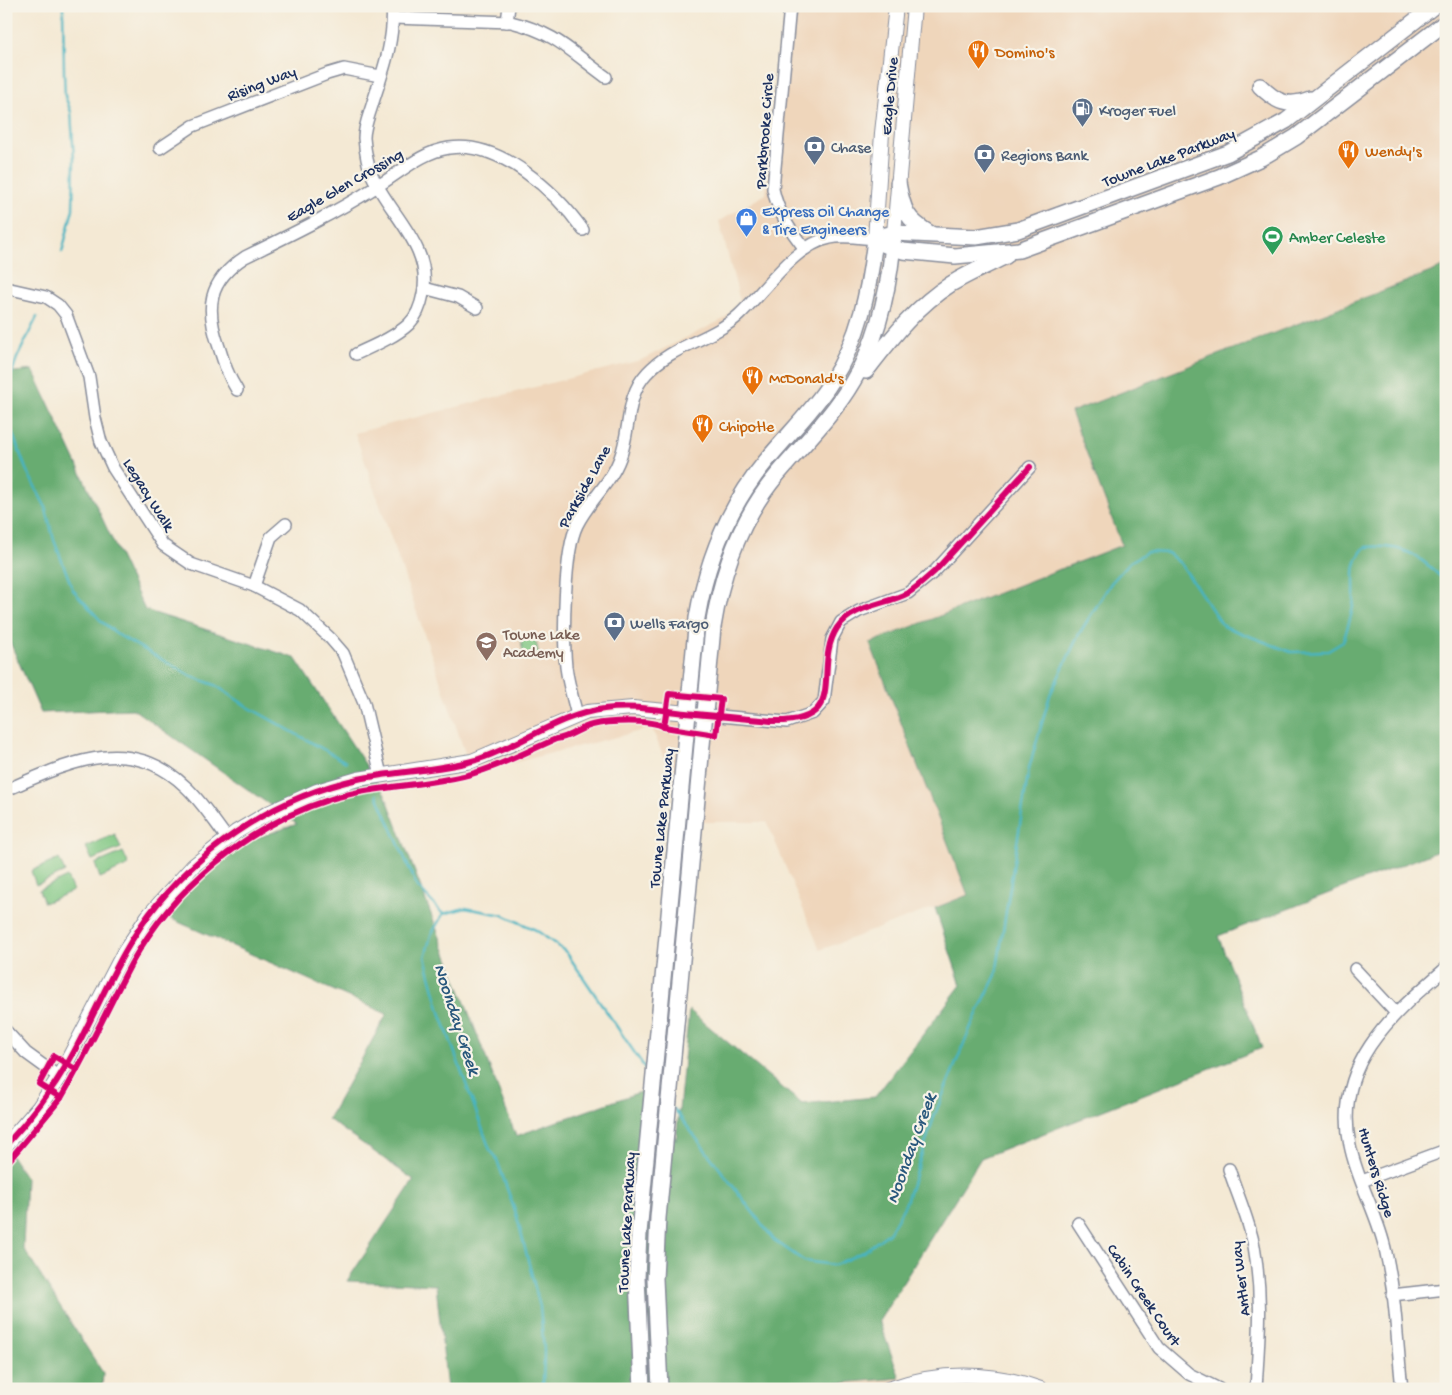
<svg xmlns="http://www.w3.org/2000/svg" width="1452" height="1395" font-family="'Gochi Hand',sans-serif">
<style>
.built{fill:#efd6bb}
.green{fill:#80c783;stroke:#4e7b70}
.forest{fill:#68ac71;stroke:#426e68}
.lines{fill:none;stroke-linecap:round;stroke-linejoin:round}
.stream{stroke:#46b4c2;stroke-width:2.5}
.minor-casing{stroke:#888c99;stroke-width:14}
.tertiary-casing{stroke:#888c99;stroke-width:16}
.secondary-casing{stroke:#888c99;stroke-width:18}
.minor{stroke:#fff;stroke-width:11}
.tertiary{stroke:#fff;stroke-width:14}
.secondary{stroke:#fff;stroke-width:15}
.cycleway-casing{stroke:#f7f3e8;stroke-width:9}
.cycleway{stroke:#d6006c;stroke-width:6}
.labels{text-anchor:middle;stroke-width:4.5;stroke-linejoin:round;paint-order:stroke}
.food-label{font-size:16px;fill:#c56008;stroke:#f7f3e8;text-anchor:start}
.street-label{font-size:16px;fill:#1b2f5e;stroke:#f7f3e8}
.service-label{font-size:16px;fill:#4e5e75;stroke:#f7f3e8;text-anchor:start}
.shop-label{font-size:16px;fill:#366cbe;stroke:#f7f3e8;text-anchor:start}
.leisure-label{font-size:16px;fill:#27864d;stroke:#f7f3e8;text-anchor:start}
.education-label{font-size:16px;fill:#785e54;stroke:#f7f3e8;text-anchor:start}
.water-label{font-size:18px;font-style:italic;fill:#28577c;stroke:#f7f3e8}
</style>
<rect width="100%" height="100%" fill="#f7f3e8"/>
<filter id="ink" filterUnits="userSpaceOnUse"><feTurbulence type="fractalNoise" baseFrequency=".02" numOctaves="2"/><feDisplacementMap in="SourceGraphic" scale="10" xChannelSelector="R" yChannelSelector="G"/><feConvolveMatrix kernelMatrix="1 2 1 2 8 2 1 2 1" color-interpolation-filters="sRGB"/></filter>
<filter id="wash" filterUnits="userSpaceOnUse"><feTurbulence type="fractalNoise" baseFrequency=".0096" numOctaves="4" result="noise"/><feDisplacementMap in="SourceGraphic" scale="20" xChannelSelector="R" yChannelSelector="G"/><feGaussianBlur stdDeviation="1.12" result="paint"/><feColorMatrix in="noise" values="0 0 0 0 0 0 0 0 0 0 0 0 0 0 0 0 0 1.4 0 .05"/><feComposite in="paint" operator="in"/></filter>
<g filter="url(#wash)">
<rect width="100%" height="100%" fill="#f4e9d4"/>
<!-- built -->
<g class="built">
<path d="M785,6H1446V266L1071,412L1123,545L870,643L968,895L820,950L767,822H689L652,728L472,773L355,433L641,360L724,319L740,301L719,221L766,194Z"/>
<path d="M900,1378L922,1389H769L771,1388Z"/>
</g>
<!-- green -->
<g class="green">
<path d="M534,633L539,655L524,658L520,636Z"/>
<path d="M115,834L121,848L92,860L86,847Z"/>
<path d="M123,852L129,865L100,878L95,864Z"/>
<path d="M59,859L65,872L36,885L31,871Z"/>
<path d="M67,877L73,891L44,903L39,890Z"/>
</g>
<!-- forest -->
<g class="forest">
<path d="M1446,266V848L1218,936L1262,1048L981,1158L879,1321L900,1378L769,1389H447L436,1285L347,1281L414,1180L328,1119L387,1014L167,917L227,848L297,824L133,709L41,713L6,633V373L33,370L145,610L295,658L385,794L516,1136L654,1087L676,1140L689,1010L802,1104L875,1097L961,985L935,908L968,895L870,643L1122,545L1071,412Z"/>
<path d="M6,1148L26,1178L23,1248L103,1373L102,1389H6Z"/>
</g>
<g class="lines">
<!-- stream -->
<g class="stream">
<path d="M62,252L73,209L74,159L71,112L65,96L64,74L63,6"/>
<path d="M37,317L17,358L9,381L10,427L26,469L45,506L54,540L73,590L102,622L120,636L193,677L215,685L248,707L346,762"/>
<path d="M377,795L417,886L443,914"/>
<path d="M674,1109L774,1240L804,1261L835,1265L863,1252L889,1233L905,1205L935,1114L972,1024L996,975L1029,768L1050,695L1079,634L1111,583L1130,562L1147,552L1168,553L1181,564L1223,626L1291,652L1328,651L1343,642C1347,628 1354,611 1354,596C1355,574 1350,565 1365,547C1405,544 1419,555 1446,582"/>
<path d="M543,1389L544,1350L540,1307L517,1217L496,1157L490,1150L440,1012L425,957L431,935L443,914L465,908L503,915L536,930L566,952L649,1074"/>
</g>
</g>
</g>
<g filter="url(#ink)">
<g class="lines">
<defs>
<g id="minor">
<path d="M790,6L773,189C778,213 790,230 805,249"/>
<path d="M393,18L511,22C556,33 570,51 606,77"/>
<path d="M507,22L509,6"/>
<path d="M160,148L193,126L327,74L344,69L380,76"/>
<path d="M6,288L46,297L58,305L66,315L89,377L95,418L101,442L113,468L163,545L191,564L254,586L300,610L330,638L343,653L364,703L381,775"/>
<path d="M424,288L458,297L477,308"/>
<path d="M356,354C373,346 395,337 409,324C417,316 421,305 423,294C433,247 389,214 372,175C367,164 365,150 364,138C364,126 370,113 373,102C383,71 395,39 392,6"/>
<path d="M237,390C228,376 224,363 219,347C205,308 208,281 245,257C290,235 335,213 376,187C400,173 421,152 449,148C500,140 556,192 583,230"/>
<path d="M254,586L271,537L286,524"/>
<path d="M697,714L787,722L813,713L824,701L832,639L841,622L859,611L908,593L935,571L1030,467"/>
<path d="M577,715C573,699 568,683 566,667C563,636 564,551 577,525C589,501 611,483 620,458C631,430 625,396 647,373C672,345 712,340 739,315C765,291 795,244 830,238C845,235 860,238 875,239"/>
<path d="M6,790C69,763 129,732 186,787C202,802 214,821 227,838"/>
<path d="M1355,969L1395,1012"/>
<path d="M6,1031L26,1053L59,1077"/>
<path d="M1229,1169C1237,1194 1249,1220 1254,1246C1263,1298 1259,1337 1256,1389"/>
<path d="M1362,1181L1446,1150"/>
<path d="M1078,1223L1159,1348L1189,1374L1219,1389"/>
<path d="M1392,1295L1446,1289"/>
<path d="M1402,1389C1397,1344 1396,1297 1386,1253C1379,1216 1357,1182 1350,1145C1333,1064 1392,1015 1446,968"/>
</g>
<g id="tertiary">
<path d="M894,233L914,6"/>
<path d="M875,239L882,133L896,6"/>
<path d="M6,1145L39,1107L59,1077L123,954L148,916L193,866L236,832L268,813L317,791L358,779L472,761L587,712L633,708L688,713"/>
<path d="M888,1389C938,1371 991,1371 1041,1389"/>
</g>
<g id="secondary">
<path d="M1260,86C1276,102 1288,108 1310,99"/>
<path d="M898,183C903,210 906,220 931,234"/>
<path d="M886,235L894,233L976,237L1018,230L1228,153L1286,121L1434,6"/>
<path d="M885,245L903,251L955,256L1019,250L1219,177L1261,158L1296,137L1446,22"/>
<path d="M866,371C891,339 916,306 951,284C969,273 988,265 1006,256"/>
<path d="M642,1389L637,1278L639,1233L697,618C707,559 728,507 766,461C788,434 813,411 831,382C860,338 869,290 875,239"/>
<path d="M660,1389L655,1279L658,1218L713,627C722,571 740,519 777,475C803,444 832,417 853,381C880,337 890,284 894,233"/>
</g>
</defs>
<!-- minor casing -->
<use href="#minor" class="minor-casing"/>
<!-- tertiary casing -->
<use href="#tertiary" class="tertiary-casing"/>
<!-- secondary casing -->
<use href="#secondary" class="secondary-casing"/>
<!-- minor -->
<use href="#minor" class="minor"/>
<!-- tertiary -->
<use href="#tertiary" class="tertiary"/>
<!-- secondary -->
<use href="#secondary" class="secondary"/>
<defs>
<g id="cycleway">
<path d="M669,694L721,699L716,735L664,727Z"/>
<path d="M77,1070L54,1056L39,1084L61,1098C87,1054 107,1009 131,964C173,888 248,825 331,799C371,787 413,786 454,778C489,772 523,753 556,739C569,738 579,728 592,725C606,721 652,719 664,727"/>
<path d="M6,1145C30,1119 51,1092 69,1061C99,1008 119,950 158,903C209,842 280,796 358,779C397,771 438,771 476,760C520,746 558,715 604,709C631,705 658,710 685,713C714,716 742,718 771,721C853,724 811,668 837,628C852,605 886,605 908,593C918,587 927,578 935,571L1030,467"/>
<path d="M6,1164L61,1098"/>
</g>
</defs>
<!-- cycleway casing -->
<use href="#cycleway" class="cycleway-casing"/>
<!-- cycleway -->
<use href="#cycleway" class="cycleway"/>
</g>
</g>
<!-- icons -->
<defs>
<symbol id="restaurant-pin" viewBox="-11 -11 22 30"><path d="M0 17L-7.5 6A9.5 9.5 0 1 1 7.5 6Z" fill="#e8710a" stroke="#f7f3e8"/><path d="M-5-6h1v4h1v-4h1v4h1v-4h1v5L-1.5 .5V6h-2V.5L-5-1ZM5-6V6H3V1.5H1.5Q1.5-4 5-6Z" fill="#fff"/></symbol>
<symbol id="fuel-pin" viewBox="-11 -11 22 30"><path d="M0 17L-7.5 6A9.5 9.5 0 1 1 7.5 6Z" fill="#5c6f8a" stroke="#f7f3e8"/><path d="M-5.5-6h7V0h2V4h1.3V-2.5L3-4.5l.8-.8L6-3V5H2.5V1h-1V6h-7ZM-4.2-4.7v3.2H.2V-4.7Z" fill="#fff"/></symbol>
<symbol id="bank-pin" viewBox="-11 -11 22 30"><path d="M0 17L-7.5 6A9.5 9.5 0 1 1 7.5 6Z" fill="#5c6f8a" stroke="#f7f3e8"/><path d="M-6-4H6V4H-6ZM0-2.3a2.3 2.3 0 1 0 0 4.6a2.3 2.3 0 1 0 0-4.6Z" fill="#fff"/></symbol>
<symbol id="shop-pin" viewBox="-11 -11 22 30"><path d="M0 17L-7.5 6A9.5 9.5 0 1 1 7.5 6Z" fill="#3f7fe0" stroke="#f7f3e8"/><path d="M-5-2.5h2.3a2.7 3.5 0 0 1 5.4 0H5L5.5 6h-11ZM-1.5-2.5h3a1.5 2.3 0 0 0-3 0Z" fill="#fff"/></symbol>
<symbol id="stadium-pin" viewBox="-11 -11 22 30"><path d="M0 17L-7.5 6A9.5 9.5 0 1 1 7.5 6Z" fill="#2e9e5b" stroke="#f7f3e8"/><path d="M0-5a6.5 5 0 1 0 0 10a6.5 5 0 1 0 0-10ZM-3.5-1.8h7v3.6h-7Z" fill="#fff"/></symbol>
<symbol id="school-pin" viewBox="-11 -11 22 30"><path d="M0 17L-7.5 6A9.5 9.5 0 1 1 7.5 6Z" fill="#8d6e63" stroke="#f7f3e8"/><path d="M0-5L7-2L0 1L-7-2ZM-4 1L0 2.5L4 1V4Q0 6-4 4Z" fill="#fff"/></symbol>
</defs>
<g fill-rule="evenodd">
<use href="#restaurant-pin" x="966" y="38" width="25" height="34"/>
<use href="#fuel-pin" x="1070" y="96" width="25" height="34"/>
<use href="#bank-pin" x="802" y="134" width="25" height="34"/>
<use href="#restaurant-pin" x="1336" y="138" width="25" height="34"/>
<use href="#bank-pin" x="972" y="142" width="25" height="34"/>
<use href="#shop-pin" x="734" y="206" width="25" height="34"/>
<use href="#stadium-pin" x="1260" y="224" width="25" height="34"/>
<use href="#restaurant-pin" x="740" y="364" width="25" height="34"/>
<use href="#restaurant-pin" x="690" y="412" width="25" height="34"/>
<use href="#bank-pin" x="602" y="610" width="25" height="34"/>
<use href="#school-pin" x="474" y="630" width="25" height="34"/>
</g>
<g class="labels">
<!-- food labels -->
<g class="food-label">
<text x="995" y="57">Domino's</text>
<text x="1365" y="156">Wendy's</text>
<text x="769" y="383">McDonald's</text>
<text x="719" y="431">Chipotle</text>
</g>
<!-- street labels -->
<g class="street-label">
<text transform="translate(261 82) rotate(-21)" y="6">Rising Way</text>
<text transform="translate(888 96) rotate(-85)" y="6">Eagle Drive</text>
<text transform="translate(763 131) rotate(-86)" y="6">Parkbrooke Circle</text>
<text transform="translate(1168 156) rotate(-21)" y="6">Towne Lake Parkway</text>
<text transform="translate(344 184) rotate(-30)" y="6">Eagle Glen Crossing</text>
<text transform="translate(583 486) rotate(-61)" y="6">Parkside Lane</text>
<text transform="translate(150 494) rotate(58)" y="6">Legacy Walk</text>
<text transform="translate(660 818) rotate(-84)" y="6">Towne Lake Parkway</text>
<text transform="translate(1378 1172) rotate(73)" y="6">Hunters Ridge</text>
<text transform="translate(625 1222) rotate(-87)" y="6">Towne Lake Parkway</text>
<text transform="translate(1239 1279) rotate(-97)" y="6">Antler Way</text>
<text transform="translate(1145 1294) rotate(56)" y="6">Cabin Creek Court</text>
</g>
<!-- service labels -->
<g class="service-label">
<text x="1099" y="115">Kroger Fuel</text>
<text x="831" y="152">Chase</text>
<text x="1001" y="160">Regions Bank</text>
<text x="630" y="628">Wells Fargo</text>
</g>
<!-- shop labels -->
<g class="shop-label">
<text x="762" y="216">Express Oil Change<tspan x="762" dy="18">&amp; Tire Engineers</tspan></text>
</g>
<!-- leisure labels -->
<g class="leisure-label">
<text x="1289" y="242">Amber Celeste</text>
</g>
<!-- education labels -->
<g class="education-label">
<text x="503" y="639">Towne Lake<tspan x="503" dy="18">Academy</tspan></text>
</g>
<!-- water labels -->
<g class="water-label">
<text transform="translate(458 1019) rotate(72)" y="6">Noonday Creek</text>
<text transform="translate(910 1148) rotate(-70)" y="6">Noonday Creek</text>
</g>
</g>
<!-- margin -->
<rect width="1452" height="1395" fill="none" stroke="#f7f3e8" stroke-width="25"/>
</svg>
